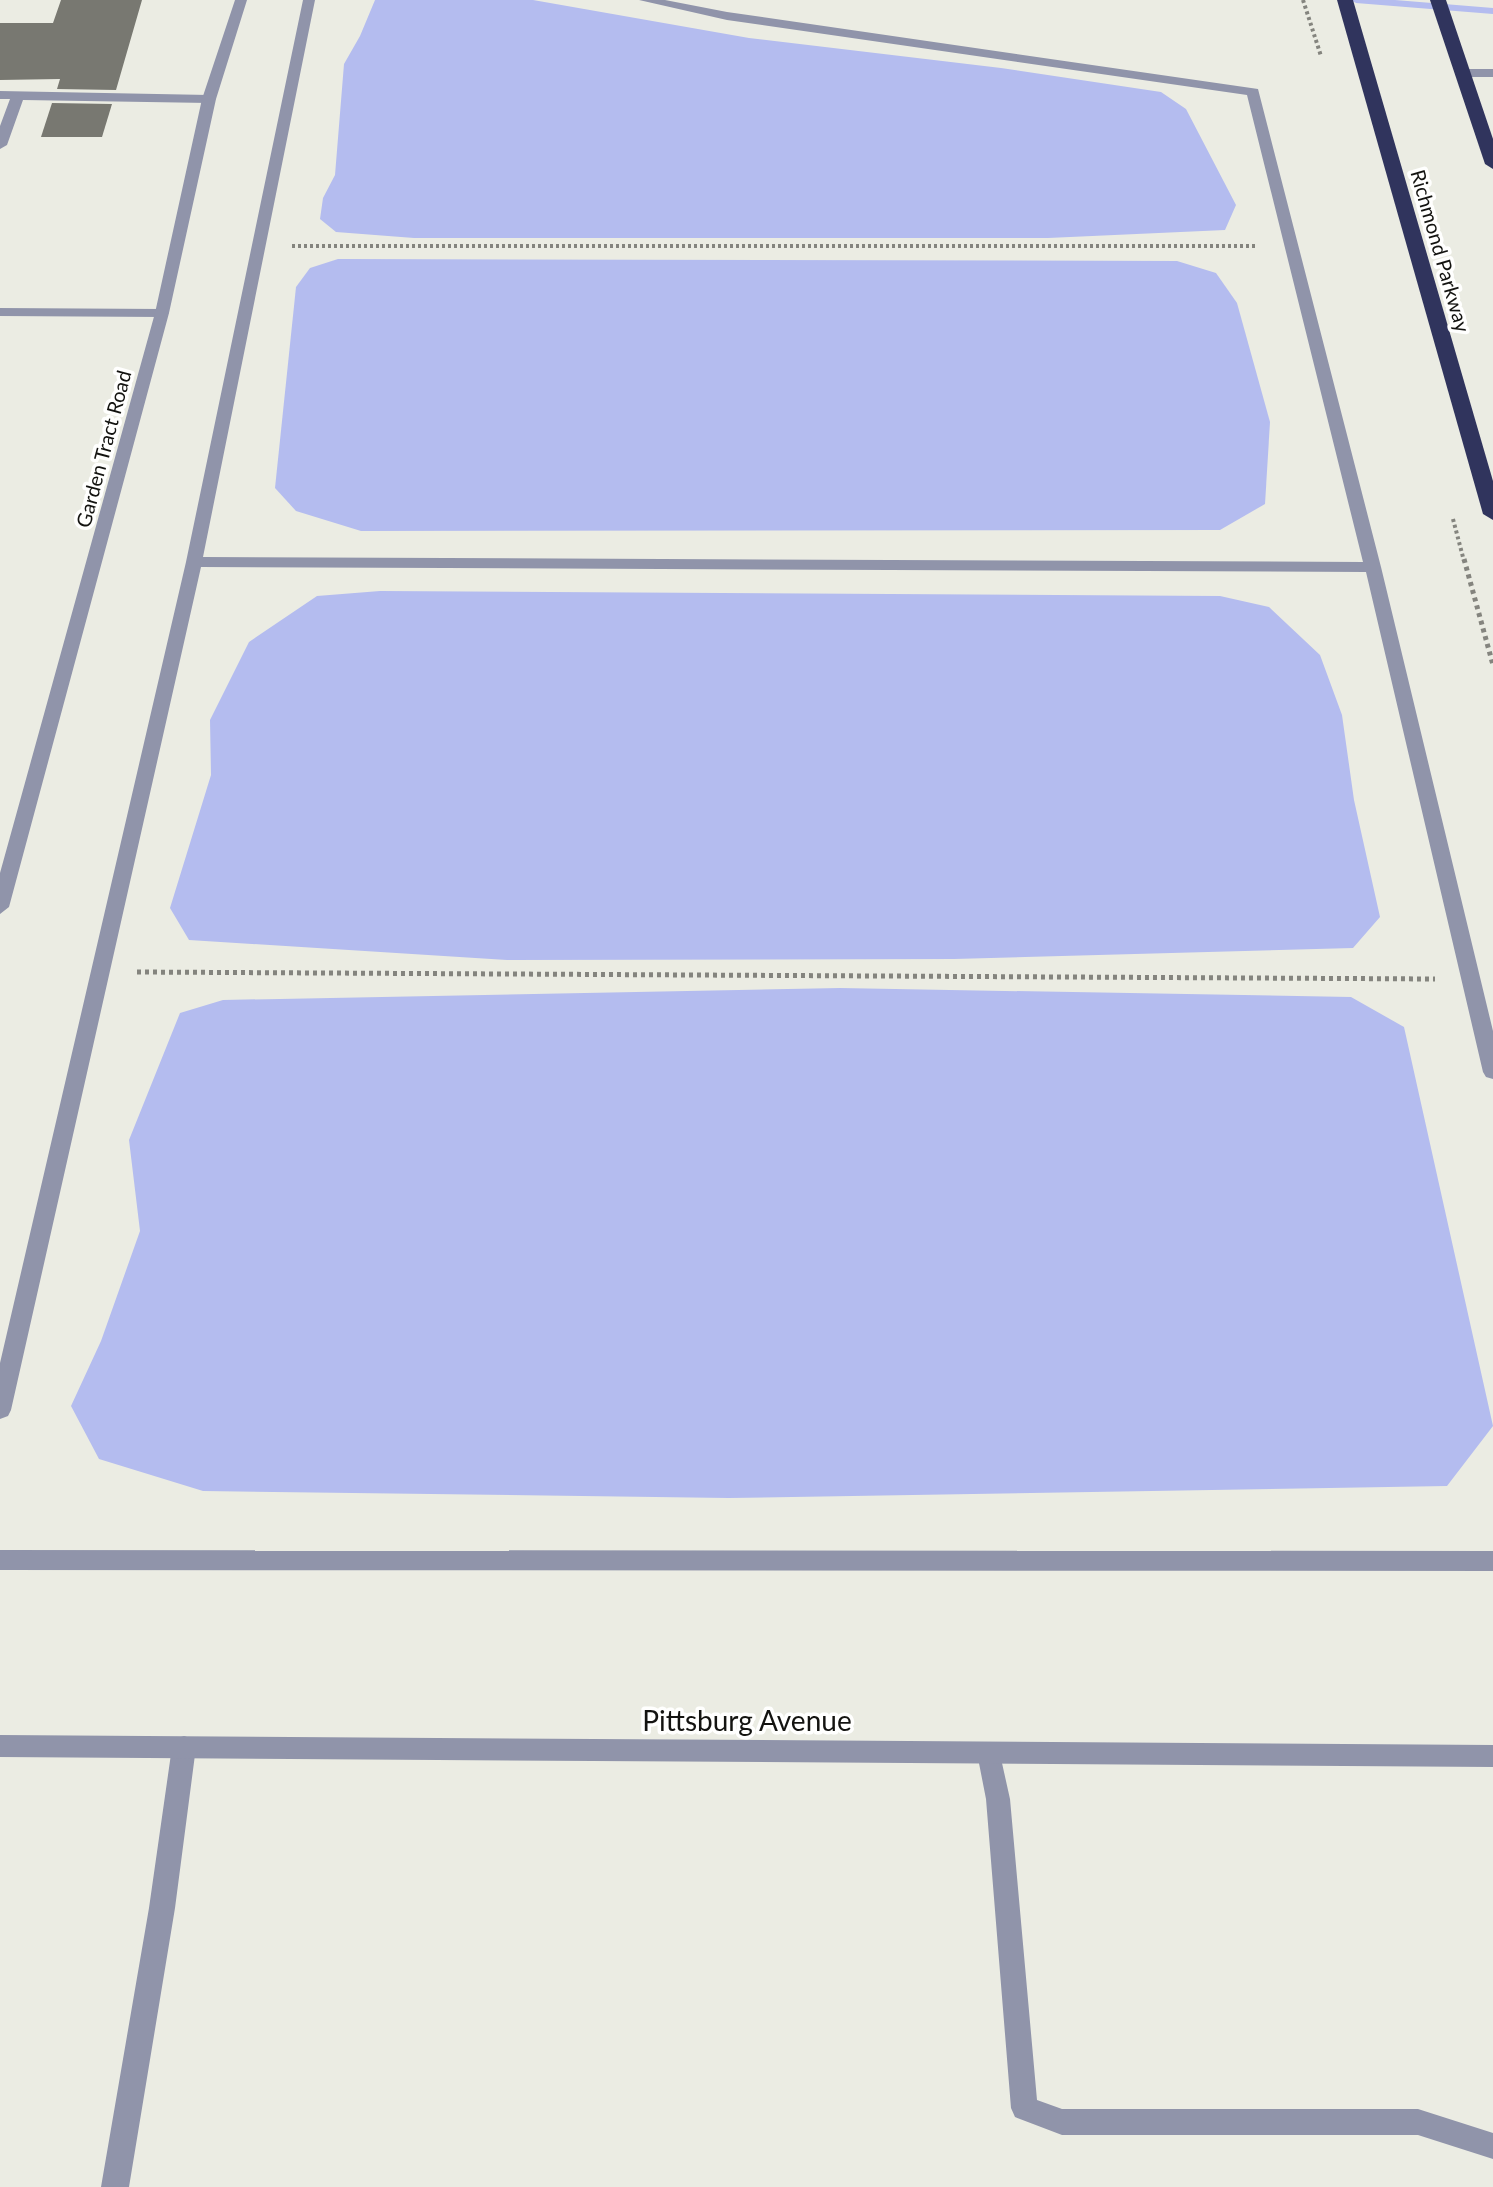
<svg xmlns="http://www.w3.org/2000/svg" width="1493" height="2187" font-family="Lato,sans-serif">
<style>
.water{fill:#b4bcef}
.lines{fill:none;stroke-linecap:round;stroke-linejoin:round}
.stream{fill:#b4bcef;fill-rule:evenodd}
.building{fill:#787871}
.path-far1{stroke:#84847e;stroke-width:4;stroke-dasharray:3 3;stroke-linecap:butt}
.path{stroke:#84847e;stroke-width:5;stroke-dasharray:4 4;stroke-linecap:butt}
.lane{fill:#9094aa;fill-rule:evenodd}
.street{fill:#9094aa;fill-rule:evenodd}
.highway{fill:#30345d;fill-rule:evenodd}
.labels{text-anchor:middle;stroke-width:7;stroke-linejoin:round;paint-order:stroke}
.far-street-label{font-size:20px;fill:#131310;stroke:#fffffe}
.near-street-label{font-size:28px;fill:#131310;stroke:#fffffe}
</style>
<rect width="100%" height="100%" fill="#ebece3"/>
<!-- water -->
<g class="water">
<path d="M375,0H533L749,38L1001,68L1161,92L1186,109L1236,205L1225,230L1048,238H414L336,232L320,219L323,198L335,175L344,64L360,36Z"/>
<path d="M338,259L1177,261L1216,273L1237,303L1270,422L1265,504L1220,530L361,531L296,511L275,488L296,287L310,268Z"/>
<path d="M380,591L1220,596L1269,607L1320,655L1342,715L1354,800L1380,917L1353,948L954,959L507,960L189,940L170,908L211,775L210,720L249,642L317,596Z"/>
<path d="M840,988L1351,997L1404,1027L1493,1426L1447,1486L729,1498L203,1491L99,1459L71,1406L101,1341L140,1231L129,1140L180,1013L223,1000Z"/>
</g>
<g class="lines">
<!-- stream -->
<path class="stream" d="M1351,0H1395L1493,8V14L1356,3Z"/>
</g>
<!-- building -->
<g class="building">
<path d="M61,0H142L116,90L57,89L60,79L0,80V23H53Z"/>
<path d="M52,103L112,104L102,137H41Z"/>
</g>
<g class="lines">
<!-- path-far1 -->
<g class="path-far1">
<path d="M1303,0L1321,56"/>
<path d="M292,246H1258"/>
<path d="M1453,519L1464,561"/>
</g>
<!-- path -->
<g class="path">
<path d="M1464,559L1493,665"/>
<path d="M137,972L1435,979"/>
</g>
<!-- lane -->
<g class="lane">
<path d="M303,0H315L203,557L1363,562L1247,95L727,20L639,0H665L727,12L1258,89L1381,567L1493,1031V1079L1486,1077L1483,1072L1366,572L201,567L11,1410L8,1416L0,1419V1363L186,562Z"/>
<path d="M1493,69V77H1463L1456,73L1463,69Z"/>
<path d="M0,91L209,95L216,99L209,103L23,100L7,145L0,149V126L10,99H0Z"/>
<path d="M0,308L162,309L169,313L162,317L0,316Z"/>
<path d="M0,1550L1493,1551V1571L0,1570Z"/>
<path d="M184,1736L193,1739L196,1747L175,1908L129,2187H101L149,1908L172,1747L175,1739Z"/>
<path d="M989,1742L998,1745L1010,1799L1037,2100L1062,2109H1418L1493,2133V2159L1418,2135H1062L1015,2117L1011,2108L986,1799L977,1753L980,1745Z"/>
</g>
<!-- street -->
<g class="street">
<path d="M235,0H247L216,99L169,313L9,907L0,914V873L155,313L202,99Z"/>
<path d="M0,1735L1493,1745V1767L0,1757Z"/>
</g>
<!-- highway -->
<g class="highway">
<path d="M1337,0H1353L1493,481V520L1483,514Z"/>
<path d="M1430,0H1446L1493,139V169L1485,164Z"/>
</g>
</g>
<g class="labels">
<!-- far-street labels -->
<g class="far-street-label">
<text transform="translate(1440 251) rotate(74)" y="7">Richmond Parkway</text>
<text transform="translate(104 449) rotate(-75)" y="7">Garden Tract Road</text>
</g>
<!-- near-street labels -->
<g class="near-street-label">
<text x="747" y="1731">Pittsburg Avenue</text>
</g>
</g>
</svg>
